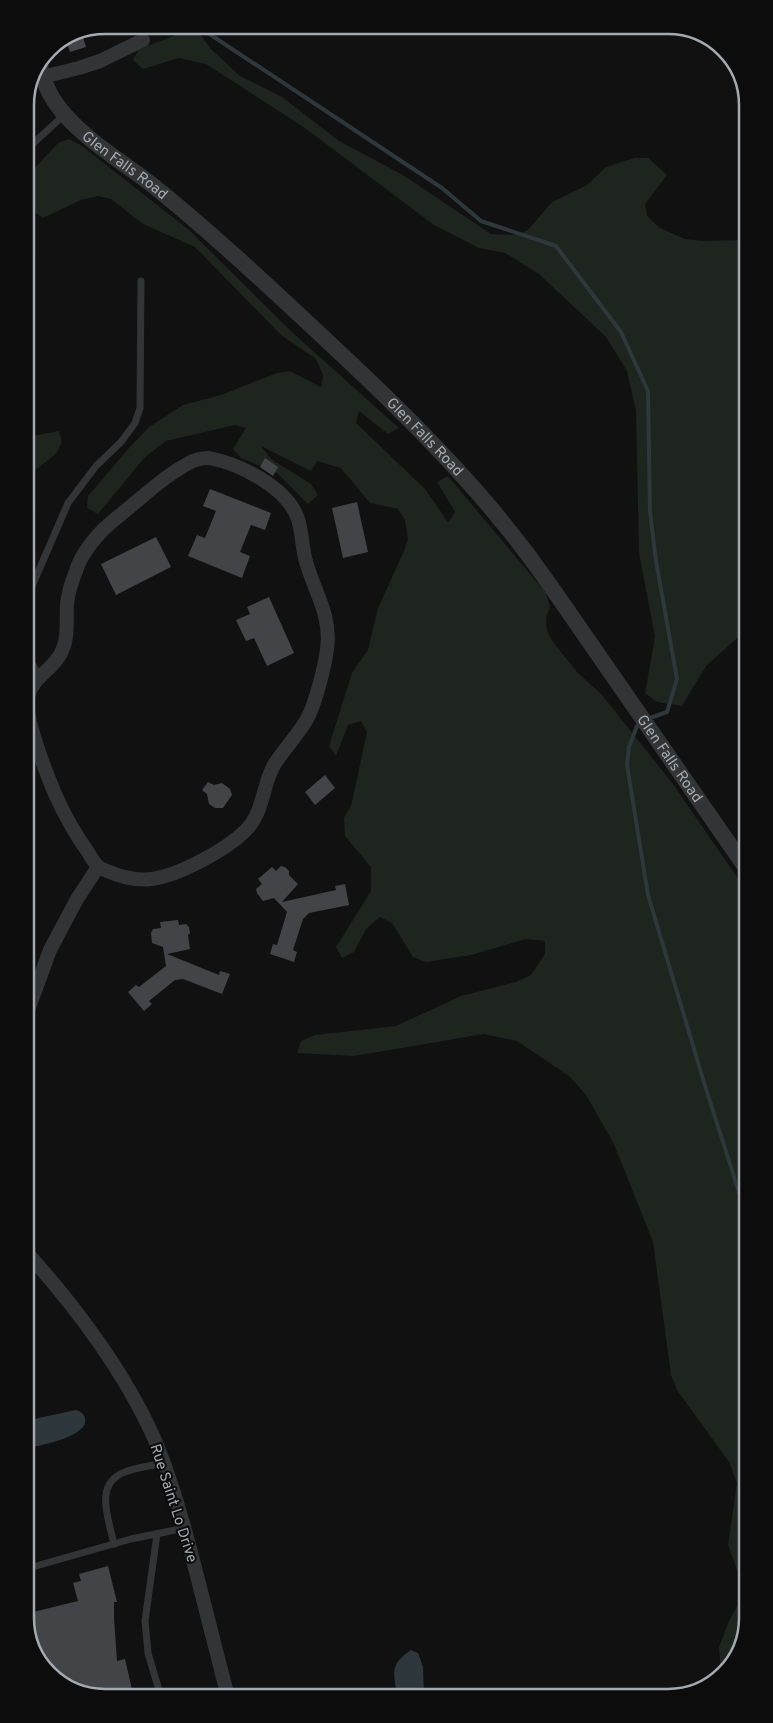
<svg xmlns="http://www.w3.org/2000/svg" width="773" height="1723" font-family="Overpass,sans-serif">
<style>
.green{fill:#1e241e}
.water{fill:#2e373b}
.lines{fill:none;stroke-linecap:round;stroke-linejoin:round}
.stream{stroke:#2e373b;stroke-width:4}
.building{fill:#434447}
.service{stroke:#323436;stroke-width:7}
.minor{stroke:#323436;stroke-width:14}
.tertiary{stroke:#323436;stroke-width:16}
.labels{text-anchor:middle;stroke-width:4;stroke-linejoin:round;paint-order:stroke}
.street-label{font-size:15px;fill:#a4aab1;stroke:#0c0c0d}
.rim{fill:none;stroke:#a4aab1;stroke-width:2.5}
</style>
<rect width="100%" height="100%" fill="#111112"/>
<!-- green -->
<g class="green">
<path d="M195,27L210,48L240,76L282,97L339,141L403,175L491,234L516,235L528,230L552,202L587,185L606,167L635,158H648L667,175L645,204L647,216L660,228L685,239L703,241L744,240L745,631L706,666L682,706L657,702L645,693L655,637L639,553L636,411L627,371L606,337L539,274L505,253L479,248L434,225L305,128L206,64L179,58L143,69L133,60L139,49L174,36L184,28Z"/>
<path d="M69,139L81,145L189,230L293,333L399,428L388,434L359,411L356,423L425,489L448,522L455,512L437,482L448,476L546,593L550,607L546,618L547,631L553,642L577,672L602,695L673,784L746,890L748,1619L732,1667L721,1675L719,1647L729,1621L745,1592L728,1545L737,1483L729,1462L677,1390L671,1375L653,1242L614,1144L586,1095L569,1076L517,1041L484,1034L354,1056L297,1053L301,1041L315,1035L396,1026L461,996L516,982L531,975L545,954V941L526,939L471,955L426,962L413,957L392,923L380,917L366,929L354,952L342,958L336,947L371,891V867L345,836L344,818L351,806L367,732L361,721L348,725L336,756L329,746L352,673L368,650L378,608L404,551L408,539L405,520L398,509L370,503L341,468L317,461L311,471L261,446L271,459L311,484L318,495L308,504L277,473L241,458L233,449L246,428L235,425L166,441L145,457L98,514L87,508L88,496L129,448L149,427L183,405L221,395L277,373L290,371L321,387L323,375L316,359L281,335L195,247L143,224L111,199L98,196L81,200L43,218L33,211L27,185L31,172L58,143Z"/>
<path d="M59,431L62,442L56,454L26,477V437Z"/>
</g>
<!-- water -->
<g class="water">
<path d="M76,1410C80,1411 83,1413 85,1418C90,1436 42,1445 29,1448V1420Z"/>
<path d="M411,1650L418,1653L423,1667L424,1696H397C394,1672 389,1665 411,1650Z"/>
</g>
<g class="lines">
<!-- stream -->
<g class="stream">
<path d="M203,25L208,33L442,188L481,221L556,246L621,332L648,391L650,512L656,561L677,679L667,712L647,719"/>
<path d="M641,723L637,726L629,747L627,765L648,895L706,1089L747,1217"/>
</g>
</g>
<!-- building -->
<g class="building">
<path d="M82,34L86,47L70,52L66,41Z"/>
<path d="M265,458L278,467L273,476L260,467Z"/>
<path d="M210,489L271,513L265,530L251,525L240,552L250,556L242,578L188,556L197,535L205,538L216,511L203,506Z"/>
<path d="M357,502L368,552L343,558L332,508Z"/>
<path d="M156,537L171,567L116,595L101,564Z"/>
<path d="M269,597L294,653L267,666L254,638L246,641L236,620L250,614L247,607Z"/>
<path d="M325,775L335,788L315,805L305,792Z"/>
<path d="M208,782L214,785L222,783L230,789L232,795L223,808H215L209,804L207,794L202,790Z"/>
<path d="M281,866L285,867L289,871V875L298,884L282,902L336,890L335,886L345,884L349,905L309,913L303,919L293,950L297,952L294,962L270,954L273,944L277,945L287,912L274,898L263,901L257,893L256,889L262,884L258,879L272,867L276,871Z"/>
<path d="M178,920L179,925L186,924L189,927L190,933L188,935L190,949L167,954L219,975L220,971L230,974L222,994L183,979L175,980L149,1001L152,1004L144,1011L128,992L136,985L139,987L166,966L163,947L152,943L151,933L153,929L161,928L160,922Z"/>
<path d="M108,1566L117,1602H114V1618L117,1661L125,1659L134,1698H99L56,1681L37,1655L29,1624V1613L78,1601L73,1583L81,1581L79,1574Z"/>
</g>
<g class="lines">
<!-- service -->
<g class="service">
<path d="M25,151L64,115"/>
<path d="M26,600L68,503L96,466L121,442L135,423L140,408L141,281"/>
<path d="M27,654L39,676"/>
<path d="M157,1534L145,1621L148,1653L161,1697"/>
<path d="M114,1544C109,1519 93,1484 125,1472C137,1467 151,1466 163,1463"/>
<path d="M29,1568L131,1539L185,1528"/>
</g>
<!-- minor -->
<g class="minor">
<path d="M42,77L79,68L100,61L143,40"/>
<path d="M209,458C240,464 287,487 298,519C302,532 302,545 305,558C313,590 332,614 327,649C325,666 315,705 307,719C298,735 284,749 274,765C262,786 264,813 245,831C226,850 178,876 151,879C136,881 121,877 107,871C105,870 99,868 98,866C94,863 91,857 88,852C75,834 64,814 55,794C46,772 24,718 28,697C32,677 53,670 61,653C69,638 66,620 67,604C68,593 72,581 76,571C80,557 90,544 100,533C107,525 117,518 125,511C146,494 168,473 193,461C198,459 204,458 209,458Z"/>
<path d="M28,1010L50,950L77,899L98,867"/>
<path d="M28,1254C76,1307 125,1373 154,1438C172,1480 184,1524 195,1568C206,1611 217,1654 228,1697"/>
</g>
<!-- tertiary -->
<path class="tertiary" id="s1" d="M40,66C44,85 53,102 66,116C90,143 123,162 151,184C200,223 247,266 293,309C363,374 434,440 495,513C515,537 534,562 552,588L746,868"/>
</g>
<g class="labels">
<!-- street labels -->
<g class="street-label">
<text dy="5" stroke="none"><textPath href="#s1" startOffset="134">Glen Falls Road</textPath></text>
<text dy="5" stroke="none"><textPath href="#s1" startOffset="539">Glen Falls Road</textPath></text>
<text dy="5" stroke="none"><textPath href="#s1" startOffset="944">Glen Falls Road</textPath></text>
<text transform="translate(174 1503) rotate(72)" y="5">Rue Saint Lo Drive</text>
</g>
</g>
<!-- crop -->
<path d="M0 0H773V1723H0ZM105 34H668A71 71 0 0 1 739 105V1618A71 71 0 0 1 668 1689H105A71 71 0 0 1 34 1618V105A71 71 0 0 1 105 34Z" fill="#0c0c0d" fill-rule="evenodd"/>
<path class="rim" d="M105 34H668A71 71 0 0 1 739 105V1618A71 71 0 0 1 668 1689H105A71 71 0 0 1 34 1618V105A71 71 0 0 1 105 34Z"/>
</svg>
